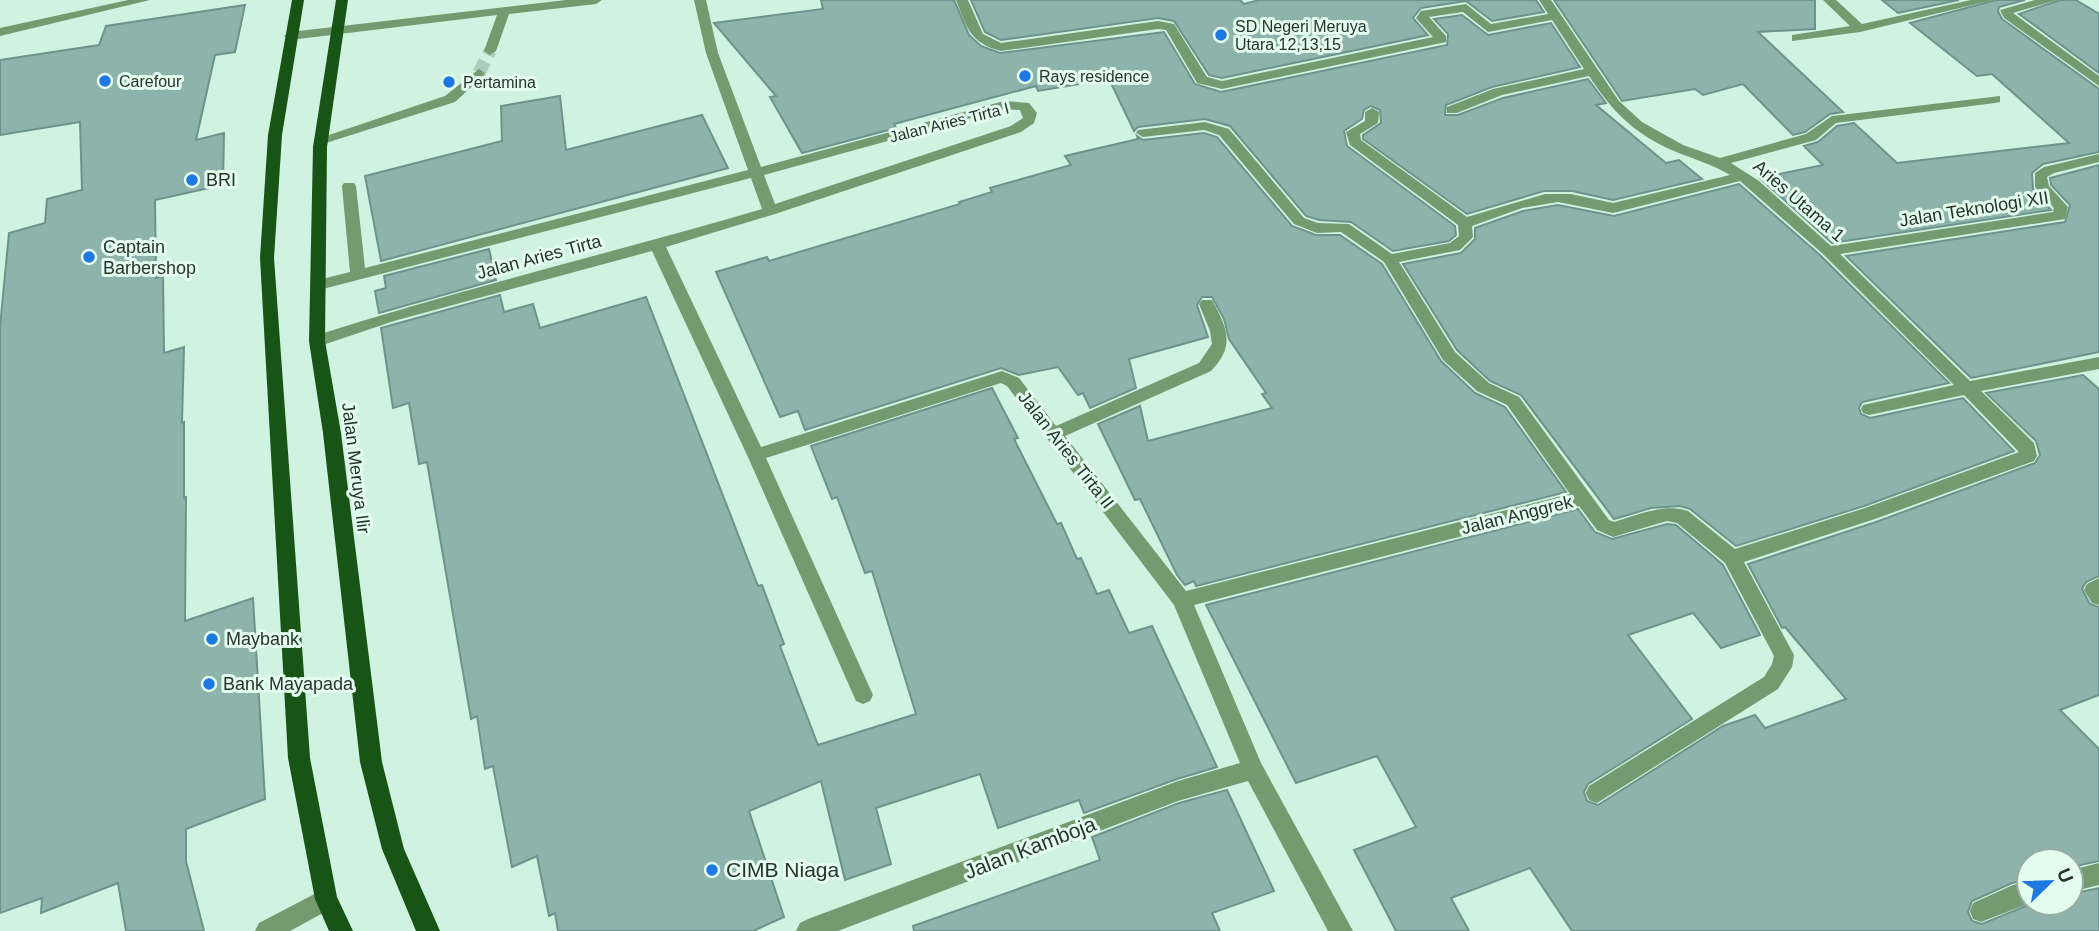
<svg xmlns="http://www.w3.org/2000/svg" width="2099" height="931" font-family="Helvetica,sans-serif">
<style>
.building{fill:#8db3aa;stroke:#6e938c;stroke-width:2}
.lines{fill:none;stroke-linecap:round;stroke-linejoin:round}
.minor-tunnel{stroke:#aeccbc;stroke-width:13;stroke-dasharray:13 7;stroke-linecap:butt}
.minor{fill:#749a70;fill-rule:evenodd}
.major{fill:#185416;fill-rule:evenodd}
.poi-dot{fill:#1e78e1;stroke:#e3fdef;stroke-width:2.5}
.labels{text-anchor:middle;stroke-width:6;stroke-linejoin:round;paint-order:stroke}
.far-poi-label{font-size:16px;fill:#28352e;stroke:#e3fdef;text-anchor:start}
.far-street-label{font-size:16px;fill:#28352e;stroke:#e3fdef}
.poi-label{font-size:18px;fill:#28352e;stroke:#e3fdef;text-anchor:start}
.street-label{font-size:18px;fill:#28352e;stroke:#e3fdef}
.near-street-label{font-size:21px;fill:#28352e;stroke:#e3fdef}
.near-poi-label{font-size:21px;fill:#28352e;stroke:#e3fdef;text-anchor:start}
</style>
<rect width="100%" height="100%" fill="#d0f2e0"/>
<!-- building -->
<g class="building">
<path d="M821,0H954L969,35L981,46L1000,53L1164,32L1195,84L1221,92L1447,45L1448,34L1434,19L1462,15L1488,35L1551,23L1580,67L1492,87L1446,105L1445,115H1458L1503,98L1588,79L1606,103L1596,105L1666,163L1679,160L1702,179L1613,200L1572,191H1544L1467,214L1363,139V135L1381,123L1380,110L1371,106L1364,110L1362,119L1344,131L1347,146L1455,226L1456,235L1449,241L1393,251L1351,222L1319,220L1306,216L1230,126L1205,119L1138,127L1134,131L1109,79L1038,91L1036,86L894,124L896,128L802,153L770,97L776,96L714,23L823,9Z"/>
<path d="M971,0H1240L1244,4L1259,0H1536L1544,12L1492,21L1466,1L1421,8L1413,18L1428,35L1222,78L1209,75L1174,21L1158,18L1001,40L985,32Z"/>
<path d="M1554,0H1815V29L1758,32L1843,112L1830,114L1805,132L1793,135L1743,84L1703,95L1695,89L1622,101Z"/>
<path d="M1882,0H1959L1898,13Z"/>
<path d="M1996,0H2025L1999,7L1998,11L2002,19L2099,89V152L2043,164L2032,173L2033,189L2051,210L1832,243L1760,178L1823,165L1804,146L1818,142L1837,126L1854,123L1897,163L2069,143L1992,74L1977,76L1910,23Z"/>
<path d="M2060,0H2076L2099,14V73L2019,14Z"/>
<path d="M245,5L235,52L215,55L196,140L224,133L223,185L155,200L156,278L163,276L164,353L184,347L182,423L184,422V498L186,497L185,621L253,598L265,799L186,829V861L204,931H126L118,883L41,913L42,898L0,913V327L9,233L45,223L47,199L82,190L80,122L0,135V60L99,45L106,26Z"/>
<path d="M560,96L566,150L702,115L728,168L381,261L365,176L502,141L501,106Z"/>
<path d="M1204,133L1217,137L1292,226L1316,235H1340L1382,264L1441,361L1475,393L1505,407L1566,492L1196,586L1194,581L1185,585L1177,575L1140,499L1135,500L1098,424L1140,406L1148,441L1272,408L1262,394L1266,393L1229,339L1224,319L1212,297H1202L1197,305L1208,337L1129,359L1136,388L1090,408L1083,393L1078,395L1058,367L1019,375L1001,368L805,430L798,411L780,417L716,272L767,257L769,261L960,204L959,202L992,192L990,188L1071,165L1065,156L1138,139L1137,136L1143,140Z"/>
<path d="M2099,165V352L1971,378L1846,256L2065,222L2070,205L2051,185L2050,178Z"/>
<path d="M1739,184L1821,256L1949,383L1862,402L1859,408L1861,414L1870,418L1963,398L2014,451L1864,506L1736,546L1690,509L1680,506L1651,508L1614,519L1521,395L1490,381L1457,350L1403,264L1461,253L1475,239V228L1523,211L1558,205L1614,216Z"/>
<path d="M489,249L496,280L379,313L375,291L386,288L384,276Z"/>
<path d="M500,295L504,312L533,304L540,328L646,297L758,586L762,585L784,644L780,646L818,745L916,714L872,571L865,573L837,497L832,499L811,446L992,388L1018,438L1014,439L1057,524L1061,523L1077,559L1081,558L1097,594L1109,590L1129,633L1152,626L1217,767L1177,779L1084,813L1079,800L998,828L980,774L876,808L891,864L845,880L821,781L749,811L784,917L753,931H558L555,913L549,916L537,856L512,867L493,766L485,769L477,716L471,719L427,462L419,464L409,403L393,408L381,328Z"/>
<path d="M2083,375L2099,389V576L2086,582L2082,589L2090,604L2099,607V695L2060,710L2099,749V861L2071,867V861H2029V879L2012,883L1972,901L1968,912L1972,921L1982,924L2033,903H2071V894L2099,888V931H1572L1530,868L1451,898L1469,931H1396L1354,850L1416,827L1377,756L1296,783L1206,605L1578,509L1595,532L1612,539L1667,524L1676,525L1723,565L1760,635L1721,648L1693,613L1628,635L1692,719L1588,784L1584,792L1587,801L1598,805L1723,726L1755,715L1765,728L1846,699L1785,627L1782,628L1748,564L1876,522L2035,463L2040,455L2036,441L1986,393Z"/>
<path d="M1227,790L1274,891L1212,913L1220,931H914L913,926L1100,860L1092,837L1179,803Z"/>
</g>
<g class="lines">
<!-- minor-tunnel -->
<path class="minor-tunnel" d="M479,73L490,51"/>
<!-- minor -->
<g class="minor">
<path d="M128,0H150L0,36V28Z"/>
<path d="M566,0H602L596,4L509,14L496,51L490,55L484,51L497,15L290,40L284,36L290,32Z"/>
<path d="M694,0H706L718,53L761,167L1004,101L1029,103L1037,113L1034,123L1021,132L775,214L666,247L761,447L1002,371L1019,378L1056,426L1199,363L1212,344L1210,331L1199,304L1202,300H1212C1228,329 1235,346 1211,371L1065,436L1186,591L1570,494L1507,405L1477,391L1443,360L1384,262L1341,232L1317,233L1294,224L1219,135L1204,130L1143,137L1136,133L1138,130L1205,122L1229,129L1304,218L1318,223L1349,224L1392,254L1450,243L1459,236L1458,225L1350,145L1346,132L1365,121V112L1372,108L1379,112L1378,123L1360,134L1361,140L1467,217L1545,194H1571L1613,203L1730,175C1712,164 1693,159 1674,151C1634,134 1612,111 1589,76L1502,95L1457,113H1447V107L1493,89L1584,69L1552,20L1488,32L1463,12L1429,17L1446,36V42L1222,89L1197,83L1166,30L1158,29L1001,51C970,43 967,28 956,0H968L983,34L1001,43L1158,21L1174,24L1207,77L1222,81L1433,37L1416,18L1421,11L1466,4L1491,24L1548,14L1539,0H1551L1619,101L1642,122L1683,145L1720,158L1806,134L1832,116L2000,96V102L1995,103L1836,123L1816,140L1731,163L1759,181L1831,246L2053,212L2054,208L2035,187V173L2044,167L2099,154V162L2054,173L2047,177L2049,186L2068,207L2065,219L1840,254L1970,381L2099,357V369L1981,391L2034,443L2037,456L2034,461L1875,519L1744,562L1794,655L1792,667L1778,689L1597,803L1589,800L1586,793L1589,786L1764,677L1772,664L1774,656L1725,563L1677,523L1667,521L1613,537L1597,530L1579,506L1194,605L1261,763L1353,931H1328L1248,781L1178,801L838,931H796L800,923L808,919L1178,781L1240,763L1174,605L1007,386L1001,383L766,458L873,695L870,701L863,704L856,701L747,455L652,251L394,321L317,347L311,345L309,341L311,337C460,289 612,253 762,209L751,178L319,290L311,285L314,281L350,272L342,186L344,183H354L356,186L365,268L748,170L706,53ZM1004,109L1020,110L1023,118L1011,126L775,204L764,175ZM1740,181L1823,254L1954,385L1863,405L1861,409L1863,413L1869,415L1964,395L2019,452L1865,508L1735,549L1688,511C1664,503 1638,515 1614,522L1609,520L1519,397L1489,383L1455,352L1399,262L1460,250L1473,237L1472,226L1522,208L1558,202L1613,213Z"/>
<path d="M1823,0H1836L1862,24L1971,0H1993L1860,32L1792,41V35L1850,26Z"/>
<path d="M2035,0H2057L2013,13L2099,76V86L2004,18L2000,10Z"/>
<path d="M479,69L485,73L483,76L455,102L326,143H316L314,140L445,96Z"/>
<path d="M2099,578V605L2092,603L2084,590L2087,584Z"/>
<path d="M2099,863V885L2071,892V870Z"/>
<path d="M2029,881L2030,903L1981,922L1973,919L1970,911L1973,903L2013,885Z"/>
<path d="M326,888L334,891L337,899L334,907L290,931H255L259,923Z"/>
</g>
<!-- major -->
<g class="major">
<path d="M292,0H304L282,135L274,258L310,758L337,897L353,931H329L315,899L288,758L260,258L268,135Z"/>
<path d="M336,0H348L327,147L325,341L341,433L382,762L404,849L440,931H416L382,849L360,762L323,433L309,341L313,147Z"/>
</g>
</g>
<!-- markers -->
<g class="poi-dot">
<circle cx="1221" cy="35" r="7"/>
<circle cx="1025" cy="76" r="7"/>
<circle cx="105" cy="81" r="7"/>
<circle cx="449" cy="82" r="7"/>
<circle cx="192" cy="180" r="7"/>
<circle cx="89" cy="257" r="7"/>
<circle cx="212" cy="639" r="7"/>
<circle cx="209" cy="684" r="7"/>
<circle cx="712" cy="870" r="7"/>
</g>
<g class="labels">
<!-- far-poi labels -->
<g class="far-poi-label">
<text x="1235" y="32">SD Negeri Meruya<tspan x="1235" dy="18">Utara 12,13,15</tspan></text>
<text x="1039" y="82">Rays residence</text>
<text x="119" y="87">Carefour</text>
<text x="463" y="88">Pertamina</text>
</g>
<!-- far-street labels -->
<g class="far-street-label">
<text transform="translate(949 122) rotate(-14)" y="6">Jalan Aries Tirta I</text>
</g>
<!-- poi labels -->
<g class="poi-label">
<text x="206" y="186">BRI</text>
<text x="103" y="253">Captain<tspan x="103" dy="21">Barbershop</tspan></text>
<text x="226" y="645">Maybank</text>
<text x="223" y="690">Bank Mayapada</text>
</g>
<!-- street labels -->
<g class="street-label">
<text transform="translate(1799 201) rotate(41)" y="6">Aries Utama 1</text>
<text transform="translate(1974 209) rotate(-9)" y="6">Jalan Teknologi XII</text>
<text transform="translate(539 257) rotate(-15)" y="6">Jalan Aries Tirta</text>
<text transform="translate(1066 450) rotate(52)" y="6">Jalan Aries Tirta II</text>
<text transform="translate(356 468) rotate(83)" y="6">Jalan Meruya Ilir</text>
<text transform="translate(1517 515) rotate(-14)" y="6">Jalan Anggrek</text>
</g>
<!-- near-street labels -->
<g class="near-street-label">
<text transform="translate(1030 848) rotate(-21)" y="7">Jalan Kamboja</text>
</g>
<!-- near-poi labels -->
<g class="near-poi-label">
<text x="726" y="877">CIMB Niaga</text>
</g>
</g>
<!-- north arrow -->
<g transform="translate(2050 882) rotate(67)"><circle r="33" fill="#e3fdef" stroke="#98ada2" stroke-width="2"/>
<path d="M0-5L12 26L0 18L-12 26Z" fill="#1e78e1"/>
<text y="-10" font-size="19" font-weight="bold" text-anchor="middle" fill="#28352e">U</text>
</g>
</svg>
